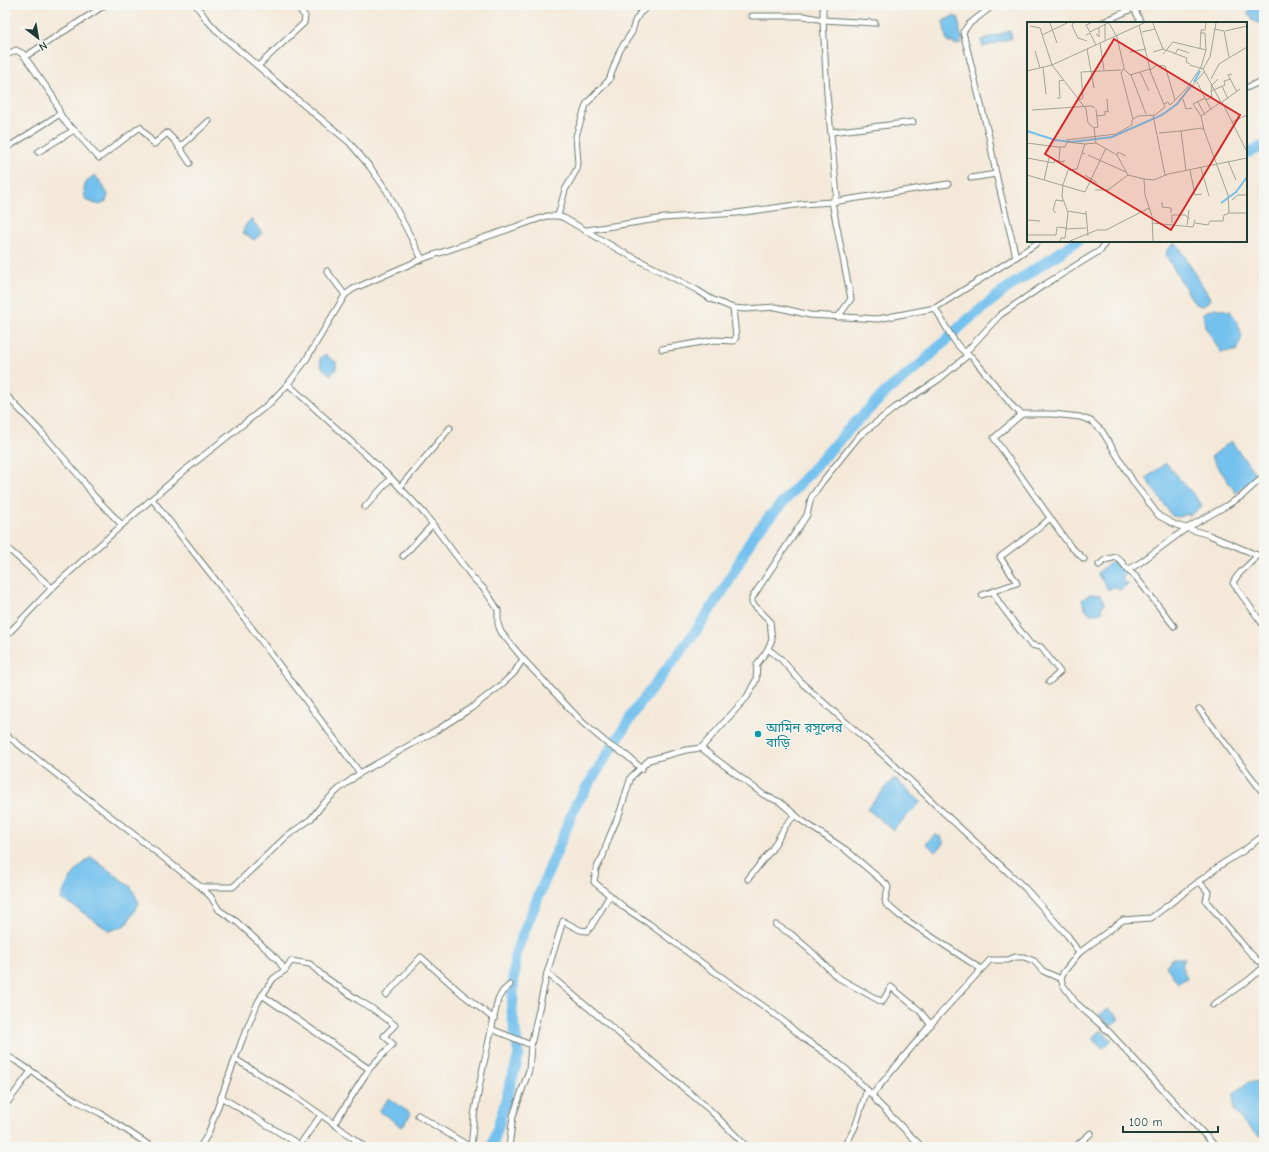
<svg xmlns="http://www.w3.org/2000/svg" width="1269" height="1152" font-family="'Comic Neue','Noto Sans Bengali',sans-serif">
<style>
.water{fill:#73c1ee;stroke:#497f91}
.lines{fill:none;stroke-linecap:round;stroke-linejoin:round}
.river{stroke:#73c1ee;stroke-width:11}
.street-casing{stroke:#6a796e;stroke-width:7}
.street{stroke:#fff;stroke-width:5}
.culture-dot{fill:#0f9aa8;stroke:#f6f6f2;stroke-width:1.5}
.labels{text-anchor:middle;stroke-width:3;stroke-linejoin:round;paint-order:stroke}
.culture-label{font-size:13px;fill:#0d838f;stroke:#f6f6f2;text-anchor:start}
.inset-river{fill:none;stroke:#73c1ee;stroke-width:2}
.inset-road{fill:none;stroke:#9fa497;stroke-width:1}
.view{fill:#d62828;fill-opacity:0.15;stroke:#d62828;stroke-width:2}
.inset-edge{fill:none;stroke:#1f3d34;stroke-width:2}
</style>
<rect width="100%" height="100%" fill="#f6f6f2"/>
<filter id="ink" filterUnits="userSpaceOnUse"><feTurbulence type="fractalNoise" baseFrequency=".025" numOctaves="2"/><feDisplacementMap in="SourceGraphic" scale="8" xChannelSelector="R" yChannelSelector="G"/><feConvolveMatrix kernelMatrix="1 2 1 2 8 2 1 2 1" color-interpolation-filters="sRGB"/></filter>
<filter id="wash" filterUnits="userSpaceOnUse"><feTurbulence type="fractalNoise" baseFrequency=".012" numOctaves="4" result="noise"/><feDisplacementMap in="SourceGraphic" scale="16" xChannelSelector="R" yChannelSelector="G"/><feGaussianBlur stdDeviation="0.9" result="paint"/><feColorMatrix in="noise" values="0 0 0 0 0 0 0 0 0 0 0 0 0 0 0 0 0 1.4 0 .05"/><feComposite in="paint" operator="in"/></filter>
<g filter="url(#wash)">
<rect width="100%" height="100%" fill="#f4e9d9"/>
<!-- water -->
<g class="water">
<path d="M1246,5H1262L1263,11L1261,14L1264,17V19L1259,24L1252,20L1251,15L1248,14L1249,11Z"/>
<path d="M953,16L959,18L960,32L963,39L960,40L962,43L955,45L953,42H947L943,21Z"/>
<path d="M1010,31L1012,38L983,47L981,40Z"/>
<path d="M95,175L102,184L108,195L106,201L100,205L93,203L86,200C82,188 84,181 95,175Z"/>
<path d="M251,219L262,233L254,240L243,233L245,226Z"/>
<path d="M1173,244H1177L1210,298L1208,302L1202,306L1195,304L1166,256L1167,250Z"/>
<path d="M1215,308L1230,311L1239,326L1242,337L1236,351L1221,352L1205,327L1203,313Z"/>
<path d="M326,354L331,359L336,362V370L331,375C324,370 320,367 320,358Z"/>
<path d="M1231,441L1257,476L1236,493L1211,457Z"/>
<path d="M1166,463L1200,502L1202,507L1190,515L1186,514L1179,517L1172,516L1146,478Z"/>
<path d="M1114,560L1125,573C1124,578 1121,579 1125,583H1129L1120,590L1115,587H1111L1109,591L1097,573Z"/>
<path d="M1090,594L1100,595L1105,604L1101,607L1102,612L1097,614H1090L1086,609L1082,600Z"/>
<path d="M894,778L921,802L893,830L867,809Z"/>
<path d="M935,835L941,837L944,844L935,852L926,843Z"/>
<path d="M91,857L131,887L139,903L126,925L110,931C93,921 79,908 61,899C66,881 77,868 91,857Z"/>
<path d="M1172,958H1185L1181,965L1187,978L1178,983L1166,966Z"/>
<path d="M1108,1008L1117,1015L1119,1020L1111,1026L1099,1015Z"/>
<path d="M1100,1030L1112,1040L1103,1048L1095,1042L1092,1038Z"/>
<path d="M1262,1081L1264,1083V1139L1246,1125L1234,1111V1093L1248,1082Z"/>
<path d="M389,1098L411,1114L402,1127L379,1111Z"/>
</g>
<g class="lines">
<!-- river -->
<g class="river">
<path d="M1246,153L1264,146"/>
<path d="M492,1147L519,1055L512,1013L515,954L575,806L636,709L693,635L726,586L755,533L850,428L887,391L920,365L964,323L1006,289L1077,241"/>
</g>
</g>
</g>
<g filter="url(#ink)">
<g class="lines">
<defs>
<g id="street">
<path d="M196,5L206,19L219,33L288,92L349,142L370,167L387,191L422,259L547,216H558L564,218L619,250L697,290L711,299L733,308L745,309L776,307L810,315L878,319L935,308C945,324 955,349 972,357L1014,408L1022,414H1053L1080,417L1091,421L1102,431L1134,483L1159,516L1176,525L1209,535L1264,558"/>
<path d="M823,5V20L827,94L837,195L832,202L851,299L838,317"/>
<path d="M994,5L969,24L963,32L989,137L996,174"/>
<path d="M1134,8L1143,5"/>
<path d="M752,16H804L823,20L875,23"/>
<path d="M1101,23L1134,8L1141,23"/>
<path d="M5,56L16,50L26,56L105,5"/>
<path d="M258,66L304,23L305,16L295,5"/>
<path d="M1246,88L1264,80"/>
<path d="M74,130L99,158L140,127L154,144L167,133L176,142L190,163"/>
<path d="M831,132L913,122"/>
<path d="M179,148L209,121"/>
<path d="M5,149L60,114L54,98L22,53"/>
<path d="M38,152L74,130L66,123L60,114"/>
<path d="M558,216L565,190L577,169L578,163L576,136L586,105L588,102L609,80L620,50L632,32L635,21L640,13L650,5"/>
<path d="M587,230L664,218L737,213L803,204L832,202L948,184"/>
<path d="M1016,257L1040,241"/>
<path d="M327,271L345,295"/>
<path d="M935,308L1016,257L996,174L971,178"/>
<path d="M662,349L714,340L734,341L736,337L733,308"/>
<path d="M288,384L391,478L424,513L473,578L484,589L491,599L498,610V624L501,632L523,659L583,723L609,745L626,755L642,769"/>
<path d="M5,394L41,432L81,478L93,495L122,525"/>
<path d="M1022,414L994,438L1070,546L1084,559"/>
<path d="M400,487L450,428"/>
<path d="M365,507L391,478"/>
<path d="M5,546L52,588"/>
<path d="M1257,555C1250,566 1238,571 1233,583L1264,626"/>
<path d="M403,556L433,524"/>
<path d="M1099,565L1105,560L1116,557L1120,560L1128,570L1141,562L1187,528L1226,506L1242,496L1264,476"/>
<path d="M1128,570L1136,577L1174,626"/>
<path d="M993,592L1000,604L1031,645L1041,647L1060,672L1049,682"/>
<path d="M982,595L1017,583L1000,557L1039,528L1050,518"/>
<path d="M5,637L52,588L122,525L184,471L270,403L288,384L304,363L345,295L353,289L422,259"/>
<path d="M768,649L781,659L803,684L892,763L943,812L1025,888L1068,936L1079,953L1063,973L1061,979L1063,985L1076,1003L1109,1032L1216,1147"/>
<path d="M1199,709L1264,794"/>
<path d="M5,734L201,887H233L287,836L311,819L322,805L339,789L360,773L221,587L152,499"/>
<path d="M701,748L764,795L780,802L801,820L846,850L887,885L888,888L885,900L886,904L900,916L981,969"/>
<path d="M360,773L437,730L470,709L500,686L514,673L523,659"/>
<path d="M748,879L772,849L786,825L795,815"/>
<path d="M1199,881L1208,892L1206,901L1245,947L1256,959L1264,964"/>
<path d="M201,887L211,897L219,910L237,922L277,959L285,970"/>
<path d="M776,925L791,934L813,953L837,977L882,1002L891,987L919,1010L931,1025"/>
<path d="M1079,953L1123,920L1151,918L1222,864L1243,851L1264,835"/>
<path d="M547,973L710,1110L747,1147"/>
<path d="M262,995L369,1069"/>
<path d="M386,995L421,957L461,993L494,1019"/>
<path d="M1213,1005L1250,979L1264,967"/>
<path d="M491,1029L531,1045"/>
<path d="M5,1055L16,1061L75,1100L100,1113L152,1147"/>
<path d="M872,1095L931,1024L990,960H1008L1015,957H1024L1034,961L1043,971L1061,979"/>
<path d="M221,1097L300,1145"/>
<path d="M5,1106L31,1071"/>
<path d="M5,1112L6,1114L5,1116"/>
<path d="M418,1115L470,1147"/>
<path d="M334,1124L365,1147"/>
<path d="M200,1147L208,1134L242,1040L258,1002L273,979L285,970L291,961L310,964L323,976L358,1000L370,1007L395,1025L384,1036L393,1044L369,1069L334,1124L293,1095L235,1059"/>
<path d="M298,1147L321,1115"/>
<path d="M471,1147L474,1116L482,1072L498,999L503,991L510,985"/>
<path d="M509,1147L513,1116L529,1070L531,1045L547,973L563,921L580,930L587,931L591,927L610,895"/>
<path d="M843,1147C858,1129 859,1111 867,1090"/>
<path d="M922,1147L878,1103L872,1095L847,1070L827,1054L803,1038L786,1023L766,1008L702,963L648,923L625,908L594,882L596,869L603,856L608,840L620,812L631,777L649,760L686,750L701,748L747,697L756,680L757,664L766,652L772,640L770,621L752,603V598L807,515L811,498L822,482L859,436L896,407L938,380L967,356L965,353L1000,315L1044,285L1101,250L1106,241"/>
<path d="M1075,1147L1091,1133"/>
</g>
</defs>
<!-- street casing -->
<use href="#street" class="street-casing"/>
<!-- street -->
<use href="#street" class="street"/>
</g>
</g>
<!-- markers -->
<circle class="culture-dot" cx="758" cy="734" r="4"/>
<g class="labels">
<!-- culture labels -->
<g class="culture-label">
<text x="766" y="732">আমিন রসুলের<tspan x="766" dy="15">বাড়ি</tspan></text>
</g>
</g>
<!-- overview -->
<g transform="translate(1027 22)">
<rect width="220" height="220" fill="#f4e9d9"/>
<path class="inset-river" d="M167,60L173,49M0,109L28,118L45,120L85,115L135,93L150,82L164,64M194,181L209,170L220,155"/>
<path class="inset-road" d="M23,1L30,21M46,1L45,4L51,16L60,19M64,1L59,3L63,10L81,1M82,1L90,15L97,46L94,51L106,97M78,2V18M3,4L13,6L25,43L59,87L61,101L67,106L69,121L90,133L101,153L117,157L118,173L125,194L126,219M128,7L136,27M187,7L197,9L202,35M198,9L220,4M115,10L128,7L126,1M69,12L72,15V6M15,13L40,1M59,13L63,11L69,23M73,21L77,48M60,27L67,66M173,27L174,8H178L179,1M8,29L13,46M103,30L119,27M126,30L136,27L160,36L159,40L163,42M136,32L146,20L179,28M148,32L151,27L162,31M163,43L176,47L194,80L174,94M16,45L19,72M97,47L103,53L123,47M176,47L183,35L189,1M123,48L130,43L138,44L148,78M0,49L25,43L117,1M113,50L122,69M205,52L201,53L210,70M104,53L119,92M184,57L192,42L220,25M170,60L178,76M195,64L201,77M185,68L184,64L191,57M30,76H33L32,59L37,58M80,77L81,90M156,77L159,87L165,86M52,78L56,76L54,50L94,48M179,78L185,75L184,69L198,63L197,59L204,57M152,79L178,49M171,80L178,93M195,80L220,130M195,80L213,67M137,82L141,80L143,83L160,66L174,45L179,28L178,11H174M5,88L64,84L68,86M126,93L138,153M70,94L78,93V89L82,90M205,100L220,93M67,106L71,105L69,87M177,108L174,94L166,82L178,76L184,88M132,111L154,109M39,118L89,112L105,103V98L111,94L128,93L138,85L124,51L112,3M0,121L31,125H38L40,120L58,122M33,125L32,139L37,140V138M58,132L55,131L58,122L69,121M61,133L99,150M90,133L91,130L99,134M0,136L27,141L28,138L32,139M201,139L209,158M174,146L182,174M163,148L168,173L175,172M159,149L154,109L174,106L177,108L201,173L202,189L201,192L197,193L196,199H183L181,203L168,201M0,153L17,158L22,136M58,153L70,161M117,157L127,158L141,152L220,136M17,158L58,170L79,126M36,163L41,148L50,147L55,131M68,168H81L101,153M205,178L211,173H220M135,180V185L144,186V191M41,189L59,192M59,189L61,214M29,191L26,188L29,178L36,179M202,191H220M0,198L13,199M125,201L166,205L168,198M145,201V193H158L163,197M160,203L162,188M39,207L59,206M0,213H29L30,205L39,206M33,219L34,216H38L41,191L35,174L36,163M43,219L70,208H79L122,186"/>
<path class="view" d="M87,17L213,93L144,208L18,132Z"/>
<rect width="220" height="220" class="inset-edge"/>
</g>
<!-- margin -->
<rect width="1269" height="1152" fill="none" stroke="#f6f6f2" stroke-width="20"/>
<!-- north arrow -->
<g transform="translate(38 38) rotate(149)" stroke="#f6f6f2" stroke-width="3" paint-order="stroke">
<path d="M0-3L7 15L0 10L-7 15Z" fill="#1f3d34"/>
<text y="-6" font-size="11" font-weight="bold" text-anchor="middle" fill="#1f3d34">N</text>
</g>
<!-- scale -->
<path d="M1123 1126v6h95v-6" fill="none" stroke="#1f3d34" stroke-width="2"/>
<text x="1129" y="1126" font-size="12" fill="#1f3d34" stroke="#f6f6f2" stroke-width="3" paint-order="stroke">100 m</text>
</svg>
